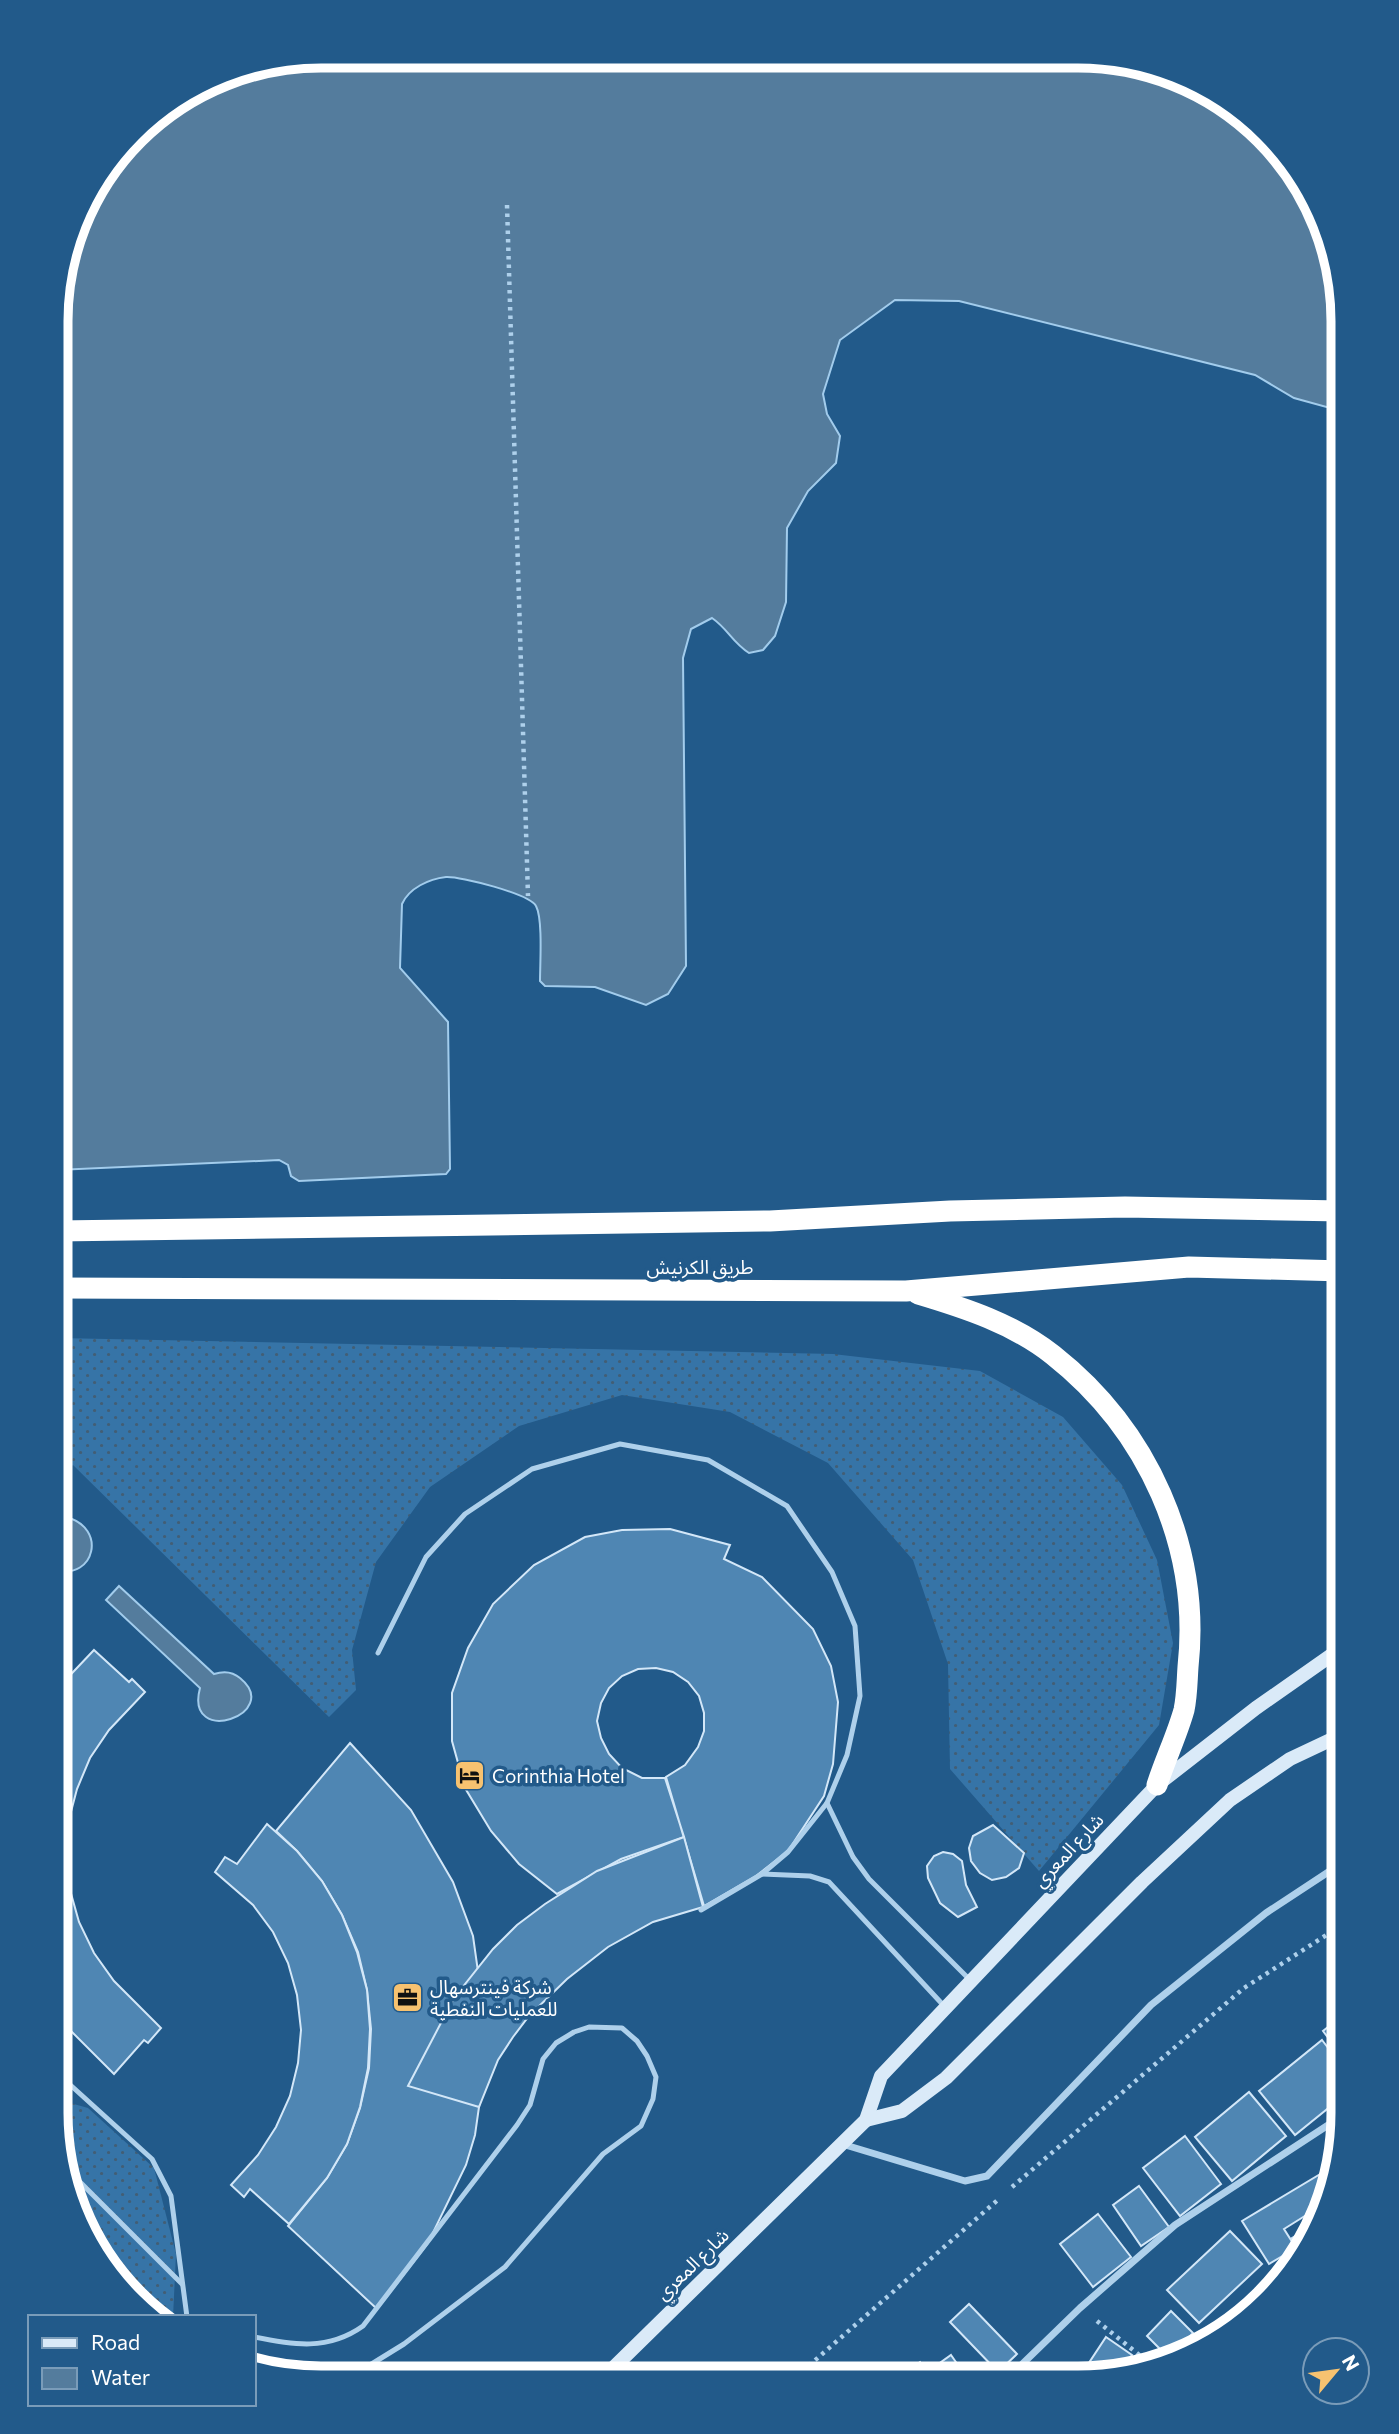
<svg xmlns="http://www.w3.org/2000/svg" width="1399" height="2434" font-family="Commissioner,'Noto Sans Arabic',sans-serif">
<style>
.garden{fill:url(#garden-dots)}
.water{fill:#547c9d;stroke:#a2ccec;stroke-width:2}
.building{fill:#4f86b3;stroke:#d3e7f8;stroke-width:2}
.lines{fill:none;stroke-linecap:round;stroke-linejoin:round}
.path{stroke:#aed0eb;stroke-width:4.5;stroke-dasharray:3.5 5;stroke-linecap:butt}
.lane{stroke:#aed0eb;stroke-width:5}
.street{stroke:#aed0eb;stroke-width:7}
.secondary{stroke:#daeaf8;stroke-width:14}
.highway{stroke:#fff;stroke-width:21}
.labels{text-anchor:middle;stroke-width:7;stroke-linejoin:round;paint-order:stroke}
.street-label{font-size:19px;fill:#fff;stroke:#225a8a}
.poi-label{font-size:19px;fill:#fff;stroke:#225a8a;text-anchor:start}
.rim{fill:none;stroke:#fff;stroke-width:9}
</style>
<defs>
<pattern id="garden-dots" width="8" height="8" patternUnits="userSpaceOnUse" patternTransform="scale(1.75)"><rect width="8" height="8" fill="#3674a7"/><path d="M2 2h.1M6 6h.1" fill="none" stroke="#425e75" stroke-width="1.8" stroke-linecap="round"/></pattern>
</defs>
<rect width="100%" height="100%" fill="#225a8a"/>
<!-- garden -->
<g class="garden">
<path d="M57,1338L833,1354L980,1371L1063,1417L1122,1485L1157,1560L1173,1643L1159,1725L1039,1871L950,1769L948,1664L913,1560L828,1463L730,1412L622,1395L519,1426L430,1487L376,1562L352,1650L356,1690L329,1717L73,1465L57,1479Z"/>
<path d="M56,2099L88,2108L154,2168L176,2254L173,2317H153L146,2313L101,2261L70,2199Z"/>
<path d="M444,2363L458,2376H429Z"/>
</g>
<!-- water -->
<g class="water">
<path d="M321,56L1130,61C1151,68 1175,73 1195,83C1250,111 1312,176 1329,237C1344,290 1343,346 1343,401L1330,408L1294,398L1255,375L959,301L895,300L840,340L823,394L827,414L840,436L836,463L808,491L787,528L786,602L775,636L763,650L749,653C732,642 728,629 712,618L691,629L683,658L686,966L668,994L646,1005L595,987L545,986L540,981C540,964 543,919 536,906C530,894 460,876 446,877C429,879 409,888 402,904L400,968L448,1022L450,1169L446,1174L299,1181L291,1176L288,1165L279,1160L57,1170L58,287L83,203L146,122L220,76Z"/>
<path d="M66,1517C108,1528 94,1580 57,1570V1519Z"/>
<path d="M119,1586L214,1674C223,1671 232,1671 240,1678C284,1714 184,1748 200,1688L106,1600Z"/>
</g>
<!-- building -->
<g class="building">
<path d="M670,1529L730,1545L724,1559L762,1577L813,1629L831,1666L838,1702L833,1764L824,1796L788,1851L756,1876L704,1906L666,1777L685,1765L698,1747L704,1731V1713L699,1696L688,1682L673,1672L656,1668L638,1669L622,1676L609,1688L601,1703L597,1721L601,1738L609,1754L622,1768L642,1778H665L684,1837L621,1859L557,1894L519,1864L491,1831L465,1788L452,1741V1693L468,1648L493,1604L534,1565L585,1537L622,1530Z"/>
<path d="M94,1650L129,1682L132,1679L145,1692L109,1730L90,1758L77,1789L68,1823L66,1856L70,1890L79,1922L94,1953L114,1981L161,2028L148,2043L144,2040L114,2074L56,2016L57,1689Z"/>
<path d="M350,1743L411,1810L453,1882L473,1936L485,2021L483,2079L475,2135L466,2165L428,2243L377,2309L288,2226L327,2178L347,2144L360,2108L369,2068L371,2029L367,1990L358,1952L342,1915L322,1881L297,1851L276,1831Z"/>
<path d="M267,1824L297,1851L322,1881L342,1915L357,1952L367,1990L370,2029L368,2068L360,2107L347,2144L327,2178L289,2224L250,2189L244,2197L231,2185L258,2155L276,2127L290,2096L298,2063L301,2030L297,1995L288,1963L273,1932L253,1905L215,1872L225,1857L237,1864Z"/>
<path d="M993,1825L1024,1853L1019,1868L1006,1877L992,1880L980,1873L971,1861L969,1848L973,1836Z"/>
<path d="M684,1837L703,1907L653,1922L608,1947L567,1979L529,2016L513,2037L498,2060L479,2107L408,2086L454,1998L493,1949L517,1925L545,1904L597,1871Z"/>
<path d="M943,1852L953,1854L962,1861L966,1885L977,1907L958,1917L940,1903L928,1878L927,1866L934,1856Z"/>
<path d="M1342,2016V2056L1323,2031Z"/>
<path d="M1322,2040L1342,2066V2097L1295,2135L1259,2091Z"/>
<path d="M1249,2092L1286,2136L1232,2181L1195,2137Z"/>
<path d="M1185,2136L1221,2184L1180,2216L1143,2168Z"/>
<path d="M1327,2170L1332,2177L1323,2214L1305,2245L1299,2249L1292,2238L1315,2224L1308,2214L1284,2229L1296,2248L1269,2264L1242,2221Z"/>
<path d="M1139,2186L1169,2227L1141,2246L1113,2205Z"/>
<path d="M1098,2214L1131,2257L1093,2287L1060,2244Z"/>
<path d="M1230,2231L1262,2264L1199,2323L1167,2290Z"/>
<path d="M969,2304L1017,2354L998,2372L950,2322Z"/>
<path d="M1171,2311L1193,2333L1169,2358L1147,2336Z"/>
<path d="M1228,2317L1236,2324L1226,2333L1205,2344Z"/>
<path d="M1106,2337L1132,2355L1121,2371L1079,2378Z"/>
<path d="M951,2355L967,2378L899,2376L920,2362L927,2372Z"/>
</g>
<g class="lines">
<!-- path -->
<g class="path">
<path d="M507,205L528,896"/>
<path d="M1012,2187L1244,1988L1342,1925"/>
<path d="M1097,2321L1153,2366"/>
<path d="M796,2377L1000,2198"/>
</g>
<!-- lane -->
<g class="lane">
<path d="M378,1653L426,1557L465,1514L532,1469L620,1444L708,1460L787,1506L832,1572L855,1626L860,1696L847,1755L827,1803L788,1852L762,1874L701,1910"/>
<path d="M827,1803L853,1857L869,1879L971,1981"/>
<path d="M762,1874L810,1876L829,1882L945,2007"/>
<path d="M56,2072L152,2159L171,2196L187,2317"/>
<path d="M65,2167L182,2284"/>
<path d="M254,2337C293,2345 328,2351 363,2326L517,2125L530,2105L543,2059L556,2043L574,2032L589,2027L622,2028L637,2041L647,2056L656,2077L653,2099L641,2126L603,2154L505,2267L404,2344L357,2373L332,2376"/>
<path d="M285,2375L287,2376"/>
</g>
<!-- street -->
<g class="street">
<path d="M842,2144L965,2181L987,2176L1151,2005L1266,1913L1342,1863"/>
<path d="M1008,2378L1080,2308L1175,2225L1342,2116"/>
</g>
<!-- secondary -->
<g class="secondary">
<path d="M866,2120L902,2111L946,2078L1142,1882L1230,1800L1290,1759L1343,1734"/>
<path d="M604,2377L866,2120L881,2076L1157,1785L1256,1708L1343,1647"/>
</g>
<!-- highway -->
<g class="highway">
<path d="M57,1231L770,1221L950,1211L1125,1207L1343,1211"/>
<path d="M57,1288L906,1291L1189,1267L1343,1271"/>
<path d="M918,1294C965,1308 1014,1324 1053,1355C1148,1430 1201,1547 1188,1667C1187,1681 1187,1696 1184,1710C1177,1735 1165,1760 1157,1785"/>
</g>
</g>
<!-- icons -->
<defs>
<symbol id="hotel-square" viewBox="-11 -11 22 22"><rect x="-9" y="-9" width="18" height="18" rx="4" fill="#f7c270" stroke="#225a8a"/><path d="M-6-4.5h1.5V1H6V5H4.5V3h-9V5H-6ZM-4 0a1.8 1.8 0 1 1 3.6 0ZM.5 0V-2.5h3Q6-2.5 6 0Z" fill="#111"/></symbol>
<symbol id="office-square" viewBox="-11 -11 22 22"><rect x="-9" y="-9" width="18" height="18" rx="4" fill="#f7c270" stroke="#225a8a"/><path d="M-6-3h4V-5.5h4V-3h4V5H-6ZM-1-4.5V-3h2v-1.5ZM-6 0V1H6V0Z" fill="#111"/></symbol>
</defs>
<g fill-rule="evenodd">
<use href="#hotel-square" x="452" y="1758" width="35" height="35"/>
<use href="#office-square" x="390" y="1980" width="35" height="35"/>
</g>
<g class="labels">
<!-- street labels -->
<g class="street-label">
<text x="700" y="1274">طريق الكرنيش</text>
<text transform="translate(1068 1850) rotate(-47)" y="7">شارع المعري</text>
<text transform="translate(692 2264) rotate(-44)" y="7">شارع المعري</text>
</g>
<!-- poi labels -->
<g class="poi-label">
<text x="492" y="1783">Corinthia Hotel</text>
<text x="430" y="1994">شركة فينترسهال<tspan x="430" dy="22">للعمليات النفطية</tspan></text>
</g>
</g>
<!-- crop -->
<path d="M0 0H1399V2434H0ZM321 68H1078A253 253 0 0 1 1331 321V2113A253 253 0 0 1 1078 2366H321A253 253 0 0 1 68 2113V321A253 253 0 0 1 321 68Z" fill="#225a8a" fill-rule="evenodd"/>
<path class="rim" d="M321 68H1078A253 253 0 0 1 1331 321V2113A253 253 0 0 1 1078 2366H321A253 253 0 0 1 68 2113V321A253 253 0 0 1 321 68Z"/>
<!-- legend -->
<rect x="28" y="2315" width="228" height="91" fill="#225a8a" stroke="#7a9cb9" stroke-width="2"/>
<rect x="42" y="2338" width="35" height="10" fill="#daeaf8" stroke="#7a9cb9" stroke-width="2"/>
<text x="91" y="2350" font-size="21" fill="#ffffff">Road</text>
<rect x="42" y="2368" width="35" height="21" fill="#547c9d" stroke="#7a9cb9" stroke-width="2"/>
<text x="91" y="2385" font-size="21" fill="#ffffff">Water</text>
<!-- north arrow -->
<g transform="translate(1336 2371) rotate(61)"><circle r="33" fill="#225a8a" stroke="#7a9cb9" stroke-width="2"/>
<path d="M0-5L12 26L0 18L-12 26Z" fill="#f7c270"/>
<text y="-10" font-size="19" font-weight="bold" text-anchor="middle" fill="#ffffff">N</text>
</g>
</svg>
